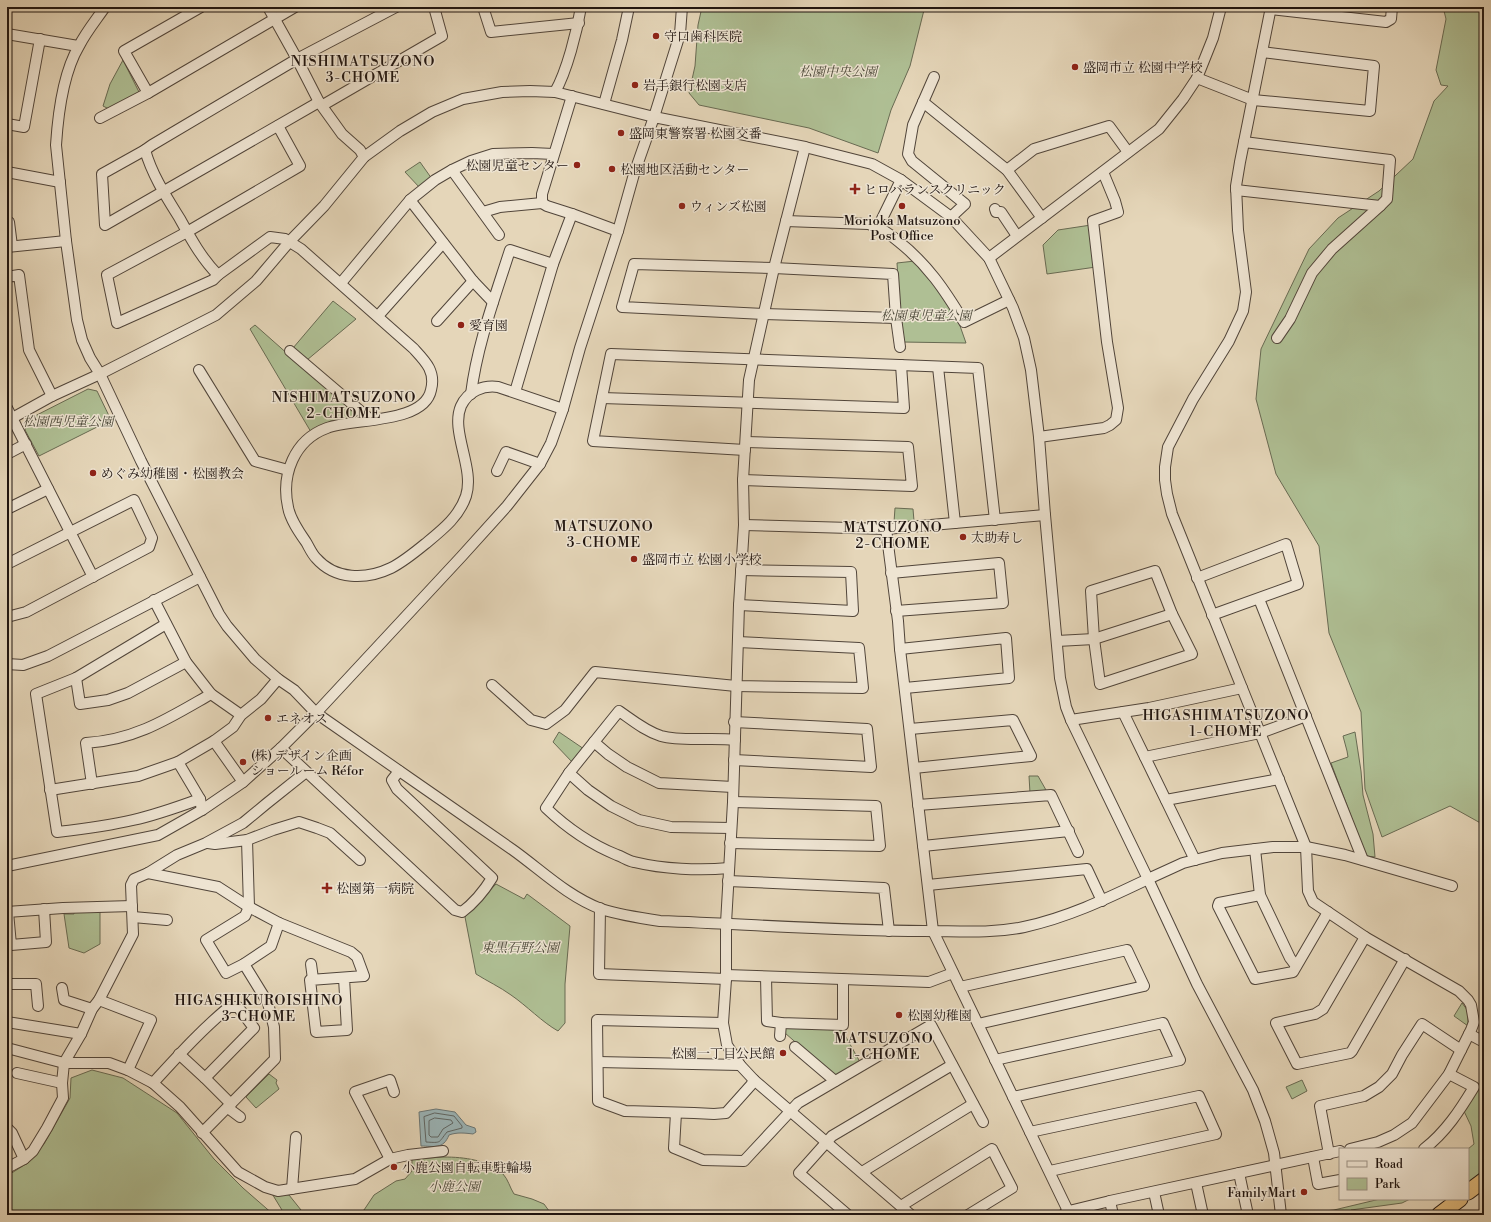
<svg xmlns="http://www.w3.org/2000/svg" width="1491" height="1222" font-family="'Libre Bodoni','Noto Serif JP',serif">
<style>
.green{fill:#afbf94;stroke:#686a52}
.water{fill:#9bb6ba;stroke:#6a7676}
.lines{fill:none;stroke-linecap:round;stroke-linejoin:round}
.shore{stroke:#5e6665;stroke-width:1}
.minor-casing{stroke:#51453a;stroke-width:12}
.highway-casing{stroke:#201510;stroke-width:17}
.minor{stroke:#eee4d2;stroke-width:10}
.highway{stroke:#e2bb7c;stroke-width:15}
.poi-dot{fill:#8f2418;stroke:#eee4d2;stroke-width:1.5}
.labels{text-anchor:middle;stroke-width:3;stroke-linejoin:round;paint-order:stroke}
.poi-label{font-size:13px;fill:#201510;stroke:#eee4d2;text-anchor:start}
.park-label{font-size:13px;font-style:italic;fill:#4b4838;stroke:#eee4d2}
.neighbourhood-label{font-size:14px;letter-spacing:1px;fill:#201510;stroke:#eee4d2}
</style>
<rect width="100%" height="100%" fill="#e5d6b9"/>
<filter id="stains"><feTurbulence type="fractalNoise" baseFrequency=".005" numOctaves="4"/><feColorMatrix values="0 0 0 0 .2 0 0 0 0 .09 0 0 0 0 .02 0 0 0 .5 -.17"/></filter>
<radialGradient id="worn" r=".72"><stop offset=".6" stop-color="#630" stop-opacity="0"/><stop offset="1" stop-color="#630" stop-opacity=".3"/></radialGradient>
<!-- green -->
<g class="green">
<path d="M702,7H924V10L910,66L891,110L878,153L809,128L699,105L689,93L695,66L698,25Z"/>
<path d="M1443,7H1484V825L1450,806L1382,837L1365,789L1361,712L1329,633L1319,546L1276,474L1256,399L1261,349L1309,249L1338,218L1379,191L1413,159L1434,101L1448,86L1441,85L1436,70L1446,19Z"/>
<path d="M123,60L139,92L109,109L103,106L110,84Z"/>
<path d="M420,162L432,179L420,188L405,172Z"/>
<path d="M1091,225L1096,267L1047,274L1043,245L1058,230Z"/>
<path d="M915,261L936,282L959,323L966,343L902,342L897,263Z"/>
<path d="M333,301L356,319L307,360L293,348Z"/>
<path d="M255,325L359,417L331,421L311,432L250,329Z"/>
<path d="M88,389L97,391L111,420L39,456L25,430L27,420Z"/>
<path d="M895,508L913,509L914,521L894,522Z"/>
<path d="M559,732L584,749L573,763L553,742Z"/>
<path d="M1355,732L1361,771L1363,795L1373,834L1375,857L1366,856L1331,763L1348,757L1347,751L1343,736Z"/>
<path d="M1029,776H1038L1046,790L1030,793Z"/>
<path d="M496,884L524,899L527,894L570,926L565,984V1023L558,1031C542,1022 527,1006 511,995C500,987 487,981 476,974L465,917Z"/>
<path d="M74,911H100V944L84,953L69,948L64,914H74Z"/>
<path d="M1462,1003L1468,1011V1026L1454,1016Z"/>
<path d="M785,1028L842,1030L860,1062L838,1075H833L785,1033Z"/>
<path d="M92,1070L123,1078L177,1113L214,1159L243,1188L274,1215H7V1176L29,1162L44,1144L70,1098L71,1078Z"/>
<path d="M269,1074L277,1080L276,1083L279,1089L256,1108L246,1097Z"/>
<path d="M1302,1080L1307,1091L1292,1099L1286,1087Z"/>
<path d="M1484,1084V1171L1468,1183V1149L1474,1144L1471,1126L1463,1109L1472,1092Z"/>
<path d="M444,1157C464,1157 488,1160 503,1174C508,1179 510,1188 514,1194L532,1199L544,1204L552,1215H356L364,1210L374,1195L396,1181L405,1179L412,1171V1159Z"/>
<path d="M271,1192L289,1195L305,1215H285Z"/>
<path d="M1380,1199H1410L1402,1203L1351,1210L1350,1215H1295V1214L1334,1210Z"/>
</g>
<!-- water -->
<path class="water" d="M436,1109L455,1112L466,1125L475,1128L476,1132L473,1134C465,1133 457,1132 449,1135C443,1150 434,1146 421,1146L419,1112Z"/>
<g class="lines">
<!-- shore -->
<g class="shore">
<path d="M435,1113L454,1116L462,1126V1128L447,1132C438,1143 442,1143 426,1142L424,1117Z"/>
<path d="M435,1118L451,1120L453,1123L443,1129L438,1137H431L429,1135V1121Z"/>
</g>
<defs>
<g id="minor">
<path d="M105,7C96,20 86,32 79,46C63,73 58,114 56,145L66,241L77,320L82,340L90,358L100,374L141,461L219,614L227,626L255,659L278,679L294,690L316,713C382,759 447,804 513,850C541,870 567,896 601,909C620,915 640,918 660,921C748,924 836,931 924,931C958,931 990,934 1024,927C1069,917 1106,899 1148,879L1197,984L1253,1090L1265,1121L1274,1153L1281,1215"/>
<path d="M268,7L297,59L319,102L342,134L360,150L364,157"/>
<path d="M396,7L297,59L152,145L145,150C152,175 167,198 180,219C191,239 202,259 218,275L270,237L285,239L301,249L413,348C425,361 436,371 431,390C424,424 353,418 327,428C294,440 281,475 288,507C290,519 299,532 306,542C309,547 312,554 316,558C335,580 366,580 391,568C403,562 414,553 425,544C442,530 459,517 466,496C475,468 450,431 461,406C468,391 483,385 498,387L563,409"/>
<path d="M483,7L491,32L579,23"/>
<path d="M1271,7L1240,162L1236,186L1238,230L1246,292L1243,311L1229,341L1193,399L1168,447L1165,467V480L1167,494L1172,514L1306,847L1308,891L1313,902L1365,937L1459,991L1468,1000L1471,1005L1474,1022L1471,1030L1449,1074L1412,1123L1394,1135L1378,1142L1350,1149"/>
<path d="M1270,9L1386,22L1391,19L1392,7"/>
<path d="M7,34L78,46"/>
<path d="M934,77L913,125L908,154L912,161L965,204L951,217"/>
<path d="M1197,78L1253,100L1370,111L1374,66L1262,52"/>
<path d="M555,92C567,71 577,31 581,7"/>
<path d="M148,93L124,51L201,7"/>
<path d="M572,96L542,194V203L547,206L572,214L618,231"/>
<path d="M923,102L1007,170L1042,218"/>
<path d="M604,104L622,40L629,7"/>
<path d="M323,105L442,36L434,7"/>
<path d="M100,118L148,93L295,7"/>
<path d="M7,124L24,127L40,39"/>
<path d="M805,147L774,268L749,380L743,480L744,525L739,605L733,802L726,923V979L723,1023L727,1045L740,1065L754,1080L911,1215"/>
<path d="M145,150L102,174L105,225L319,102"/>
<path d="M452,170L499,235"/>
<path d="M1007,170L1034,149L1109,126L1128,152"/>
<path d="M7,172L60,182"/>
<path d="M1236,190L1380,206L1387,199L1390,160L1244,142"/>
<path d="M410,200L473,281L493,302"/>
<path d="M995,209L996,212H1001L1017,236"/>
<path d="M483,212L500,207L542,203"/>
<path d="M7,221L9,222L12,246"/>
<path d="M786,221L868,224C880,227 888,233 898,241C928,265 944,289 964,322L1009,300"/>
<path d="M878,227L901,180"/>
<path d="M7,247L66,241"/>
<path d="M989,258L1159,129L1183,99L1197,78L1213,38L1221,7"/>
<path d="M634,264L774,268L893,274L896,318L764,314L622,307Z"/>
<path d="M218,275L213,280L117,323L107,275L187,232L300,166L278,126"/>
<path d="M7,277L19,275L29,350L52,396"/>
<path d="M341,283L410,200L435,180L452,170L471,161L493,154L532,153L553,154"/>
<path d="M378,316L443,243"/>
<path d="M896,318L900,347"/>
<path d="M437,321L473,281"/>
<path d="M1277,338L1290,319L1312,273L1332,249L1380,206"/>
<path d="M290,351L371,420"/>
<path d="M938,367L955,523"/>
<path d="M199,370L255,461L288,470"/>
<path d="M515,392L553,264L572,214"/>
<path d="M471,394C477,345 495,297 510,250L553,264"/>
<path d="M602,398L904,408L901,365"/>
<path d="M7,408L93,577"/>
<path d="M7,421L52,396L100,374L216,315L256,281L290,241L324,206L364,157L400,131L432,112L463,99L502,92L530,91L555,92L654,117L680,34L682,7"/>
<path d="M1039,437L1104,428L1110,425L1116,420L1118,408L1107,342L1093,221L1118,212L1115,201L1103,172"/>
<path d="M745,450L593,441L611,354L978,368L995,520"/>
<path d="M7,454L26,444"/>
<path d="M497,471L506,452L540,464"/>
<path d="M743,480L912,486L908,447L746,442"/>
<path d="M7,509L48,489"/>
<path d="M744,525L886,529L1045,515"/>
<path d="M886,529L898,621L900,649L933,931L1070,1215"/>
<path d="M7,564L134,500L152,538L149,547L26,612L7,617"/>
<path d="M1155,571L1172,614L1192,654L1100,684L1094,639L1091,591Z"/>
<path d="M891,573L999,563L1003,603L896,611"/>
<path d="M1197,578L1286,544L1298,584L1212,615"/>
<path d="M1259,599L1363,860"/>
<path d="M154,600L186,662L211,694L241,715"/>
<path d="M739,605L853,611L851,572L741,570"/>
<path d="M166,624L76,678L36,694L57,832C83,829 108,826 133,820C156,815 178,807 200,799L202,810"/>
<path d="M1057,641L1094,639L1172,614"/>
<path d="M900,649L1006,638L1009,678L905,688"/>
<path d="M7,664L23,665L48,656L200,577"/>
<path d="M76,678L80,704L108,700L128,693L186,662"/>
<path d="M492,685L531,720L546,724L565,710L595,672L736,686L863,688L859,648L738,642"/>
<path d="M1123,712L1195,860"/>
<path d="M1071,720L1149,708L1242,688"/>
<path d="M910,729L1013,720L1031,756L914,768"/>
<path d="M214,741L243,782"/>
<path d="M594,742L608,754L627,767L659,783L733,787"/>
<path d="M281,748L455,910L462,912C474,903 484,891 492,878L397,789L392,780L399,771"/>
<path d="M1145,757L1260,733L1306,716"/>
<path d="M734,760L871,767L867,729L734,722"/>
<path d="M178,762L200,799"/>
<path d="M569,773L588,790L611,806L639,820L671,827L731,828"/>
<path d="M92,784L86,743C136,740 169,718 211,694"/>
<path d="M50,790L138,776L178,762L214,741L233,727L241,715L261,699L278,679"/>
<path d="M1166,800L1279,779"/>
<path d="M918,805L1051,795L1078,852"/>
<path d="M247,840L249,907L245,916L206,940L226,973L244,964L271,946L279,923"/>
<path d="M208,843L215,844L247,840L273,830L299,822L317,828L330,833L360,860"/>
<path d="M730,843L880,846L876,806L733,802"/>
<path d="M923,846L1069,831"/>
<path d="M1255,849L1260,895L1290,958L1296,966"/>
<path d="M7,866L158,835L202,810L243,782L281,748L316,713L461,557L507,506L540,464L551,443L563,409L580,348L618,231L634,174L654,117L805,147L872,164L901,180L951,217L989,258L1013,308L1024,338L1031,370L1039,437L1045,515L1060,678L1066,707L1071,720L1148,879L1183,863L1222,853L1273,847H1306L1345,855L1452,886"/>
<path d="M729,868C699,871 663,869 634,862C628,861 623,857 617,855C590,844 567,828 546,808L569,773L619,711C632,720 645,731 661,736C682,742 712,737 735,740"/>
<path d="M148,873L218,887L249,907L279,923L351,952L357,957L364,976L310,980L316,1032L347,1030L344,978"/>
<path d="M728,881L884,888L889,931"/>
<path d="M928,885L1087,869L1102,901"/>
<path d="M1260,895L1219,903L1218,906L1255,979L1293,972L1328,912"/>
<path d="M600,908L599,974L726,979"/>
<path d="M7,912L63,908L132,906"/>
<path d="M8,912L11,945L46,942L44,909"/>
<path d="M133,917L167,920"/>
<path d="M1365,937L1323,1009L1315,1014L1276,1023L1297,1064L1350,1053L1352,1051L1405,959"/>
<path d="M311,964L313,979"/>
<path d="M726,975L929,982L953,973"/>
<path d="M766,977L767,1021L781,1023L843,1025V980"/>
<path d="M7,984H36L38,1006"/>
<path d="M960,987L1127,950L1144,986L978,1024"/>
<path d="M62,988L64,1000L92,1009"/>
<path d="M99,1000L151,1020L128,1070"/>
<path d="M7,1022L81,1034"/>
<path d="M723,1023L597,1020L598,1101L625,1111L694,1113L714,1114L726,1113L751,1085L754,1080"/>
<path d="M1469,1034L1484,1042"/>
<path d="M780,1036L781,1023"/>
<path d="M795,1047L835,1081"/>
<path d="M7,1048L64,1063H109L128,1070L153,1083L180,1107L238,1172L265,1187L278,1191L355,1179L390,1159L408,1155L443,1151"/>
<path d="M179,1054L205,1078L231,1104"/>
<path d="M995,1060L1163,1023L1180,1060L1013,1097"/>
<path d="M598,1062L740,1065"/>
<path d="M17,1073L62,1083"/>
<path d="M153,1083C177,1057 201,1030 229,1007H238L254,1028L205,1078"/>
<path d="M228,1108L240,1117"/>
<path d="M676,1113L674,1148L703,1160L744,1161L798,1103L931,1025L983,1122"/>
<path d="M7,1128L12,1133L24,1159"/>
<path d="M1030,1132L1199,1096L1216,1134L1050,1171"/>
<path d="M202,1133L275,1059L274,1027L268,1003L244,964"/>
<path d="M1424,1149C1446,1132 1460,1110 1474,1087L1449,1074"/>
<path d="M1329,1154L1320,1106L1364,1096L1379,1087L1392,1074L1402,1055L1422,1024L1461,1050"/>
<path d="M1313,1157L1318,1184L1340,1180"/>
<path d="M390,1159L355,1092L390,1080L394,1092"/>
<path d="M7,1168L24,1159L33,1151L47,1128L63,1098L62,1083L64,1063L81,1034L92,1009L99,1000L133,934L131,885L134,879L148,873L177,855L206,843L243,823L266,804L306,772"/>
<path d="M862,1172L973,1104"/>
<path d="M1239,1173L1248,1215"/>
<path d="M1196,1183L1203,1215"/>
<path d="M292,1189L296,1137"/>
<path d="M1154,1192L1159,1215"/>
<path d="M1110,1201L1113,1215"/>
<path d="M901,1206L992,1149L1012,1188L968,1215"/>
<path d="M1064,1214L1069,1211L1110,1201L1340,1151"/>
<path d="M848,1215L799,1173L832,1136L952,1065"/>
</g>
<g id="highway">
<path d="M1468,1192L1484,1180"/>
<path d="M1439,1215L1460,1199"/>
</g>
</defs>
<!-- minor casing -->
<use href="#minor" class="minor-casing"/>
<!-- highway casing -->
<use href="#highway" class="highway-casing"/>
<!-- minor -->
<use href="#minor" class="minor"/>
<!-- highway -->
<use href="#highway" class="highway"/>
</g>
<!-- markers -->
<g class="poi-dot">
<circle cx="656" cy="36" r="4"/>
<circle cx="1075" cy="67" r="4"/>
<circle cx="635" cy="85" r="4"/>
<circle cx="621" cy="133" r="4"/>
<circle cx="577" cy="165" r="4"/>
<circle cx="612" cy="169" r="4"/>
<path d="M853 183h4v4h4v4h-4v4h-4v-4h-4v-4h4z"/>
<circle cx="682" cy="206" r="4"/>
<circle cx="902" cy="206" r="4"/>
<circle cx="461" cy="325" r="4"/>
<circle cx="93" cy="473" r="4"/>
<circle cx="963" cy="537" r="4"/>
<circle cx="634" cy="559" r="4"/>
<circle cx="268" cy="718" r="4"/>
<circle cx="243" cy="762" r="4"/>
<path d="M325 882h4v4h4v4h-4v4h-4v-4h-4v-4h4z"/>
<circle cx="899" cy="1015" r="4"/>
<circle cx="783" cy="1053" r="4"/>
<circle cx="394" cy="1167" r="4"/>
<circle cx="1304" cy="1192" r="4"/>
</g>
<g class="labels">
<!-- poi labels -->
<g class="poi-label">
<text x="664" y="41">守口歯科医院</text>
<text x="1083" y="72">盛岡市立 松園中学校</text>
<text x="643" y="90">岩手銀行松園支店</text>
<text x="629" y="138">盛岡東警察署 松園交番</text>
<text x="569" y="170" text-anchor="end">松園児童センター</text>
<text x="620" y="174">松園地区活動センター</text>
<text x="864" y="194">ヒロバランスクリニック</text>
<text x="690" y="211">ウィンズ松園</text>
<text x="902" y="225" text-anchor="middle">Morioka Matsuzono<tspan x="902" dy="15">Post Office</tspan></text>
<text x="469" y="330">愛育園</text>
<text x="101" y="478">めぐみ幼稚園・松園教会</text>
<text x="971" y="542">太助寿し</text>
<text x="642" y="564">盛岡市立 松園小学校</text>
<text x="276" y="723">エネオス</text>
<text x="251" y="760">(株) デザイン企画<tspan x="251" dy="15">ショールーム Réfor</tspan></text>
<text x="336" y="893">松園第一病院</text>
<text x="907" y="1020">松園幼稚園</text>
<text x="775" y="1058" text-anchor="end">松園一丁目公民館</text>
<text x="402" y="1172">小鹿公園自転車駐輪場</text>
<text x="1296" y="1197" text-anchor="end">FamilyMart</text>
</g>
<!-- park labels -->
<g class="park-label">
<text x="838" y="76">松園中央公園</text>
<text x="926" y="320">松園東児童公園</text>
<text x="68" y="426">松園西児童公園</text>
<text x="520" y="952">東黒石野公園</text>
<text x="454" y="1191">小鹿公園</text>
</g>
<!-- neighbourhood labels -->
<g class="neighbourhood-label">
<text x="363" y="66">NISHIMATSUZONO<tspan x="363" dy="16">3-CHOME</tspan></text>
<text x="344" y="402">NISHIMATSUZONO<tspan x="344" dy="16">2-CHOME</tspan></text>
<text x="604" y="531">MATSUZONO<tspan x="604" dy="16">3-CHOME</tspan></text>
<text x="893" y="532">MATSUZONO<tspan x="893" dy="16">2-CHOME</tspan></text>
<text x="1226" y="720">HIGASHIMATSUZONO<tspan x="1226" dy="16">1-CHOME</tspan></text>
<text x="259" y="1005">HIGASHIKUROISHINO<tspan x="259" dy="16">3-CHOME</tspan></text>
<text x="884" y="1043">MATSUZONO<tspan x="884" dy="16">1-CHOME</tspan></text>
</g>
</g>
<!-- margin -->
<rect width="1491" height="1222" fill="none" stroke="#e5d6b9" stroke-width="24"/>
<rect x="8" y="8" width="1475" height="1206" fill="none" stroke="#201510" stroke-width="2"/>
<rect x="12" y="12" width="1467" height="1198" fill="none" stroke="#201510"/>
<!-- legend -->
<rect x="1339" y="1148" width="130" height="52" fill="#eee4d2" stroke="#9c9184"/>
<rect x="1347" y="1161" width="20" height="6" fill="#eee4d2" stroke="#9c9184"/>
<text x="1375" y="1168" font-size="12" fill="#201510">Road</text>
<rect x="1347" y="1178" width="20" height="12" fill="#afbf94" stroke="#9c9184"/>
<text x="1375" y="1188" font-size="12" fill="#201510">Park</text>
<rect width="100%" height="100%" filter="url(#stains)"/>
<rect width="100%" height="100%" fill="url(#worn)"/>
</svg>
